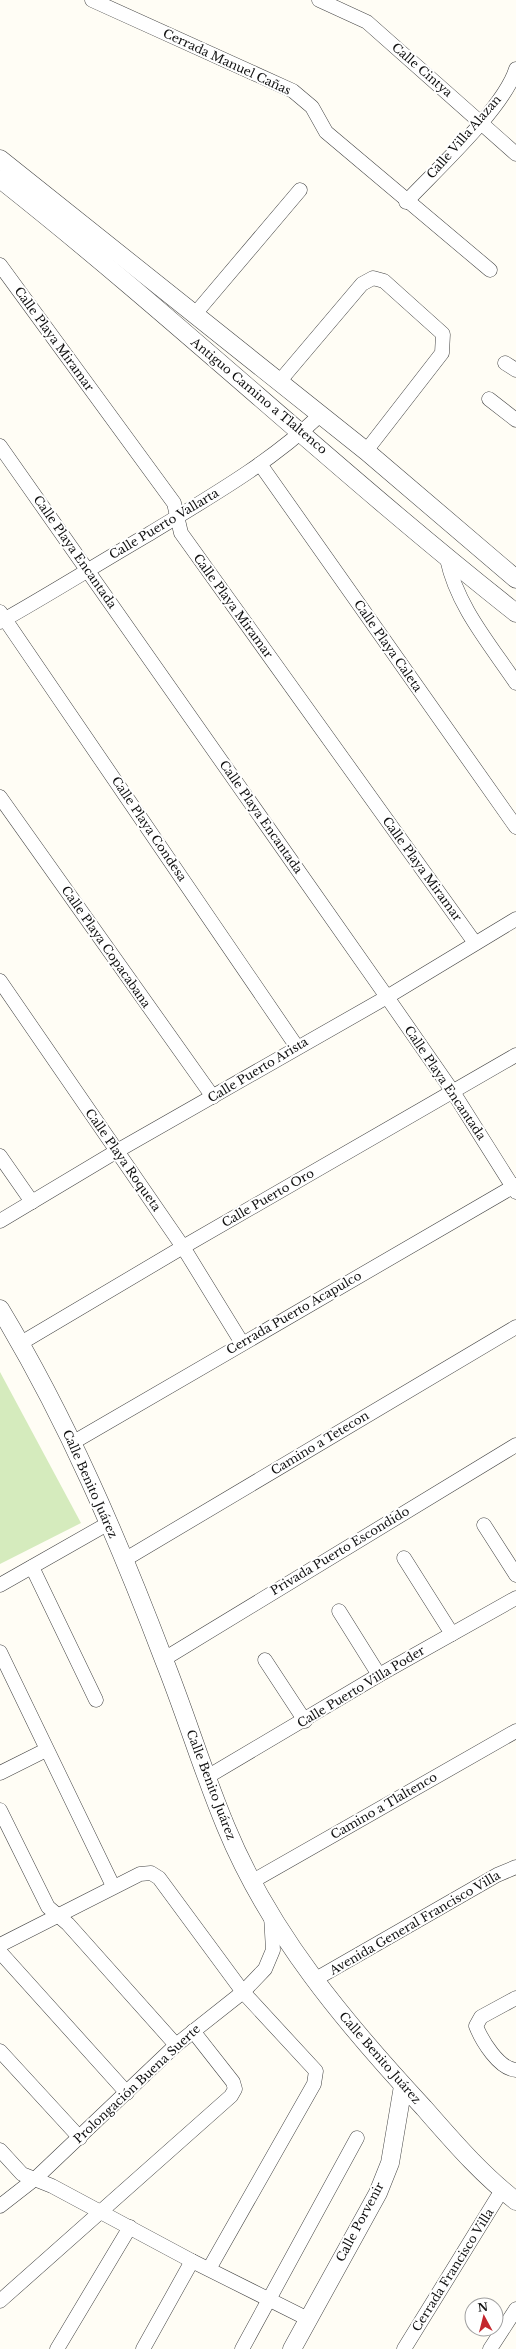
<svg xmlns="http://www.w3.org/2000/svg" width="516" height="2349" font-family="'Libre Baskerville',serif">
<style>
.green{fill:#d5ebbd}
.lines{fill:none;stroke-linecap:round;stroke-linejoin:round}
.minor-casing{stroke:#444;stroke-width:15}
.tertiary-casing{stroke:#444;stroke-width:19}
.minor{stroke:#fff;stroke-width:14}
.tertiary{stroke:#fff;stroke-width:18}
.labels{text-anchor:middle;stroke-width:4;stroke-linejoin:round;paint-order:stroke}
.street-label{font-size:12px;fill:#111;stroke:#fff}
</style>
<rect width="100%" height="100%" fill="#fffdf5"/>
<!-- green -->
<path class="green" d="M0,1372L81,1523L0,1564Z"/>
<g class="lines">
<defs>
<g id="minor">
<path d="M92,0L293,91L312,107L326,132L490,270"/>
<path d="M319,0L367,22L516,154"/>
<path d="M406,202C436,170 504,108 516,69"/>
<path d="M0,265L174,503L181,533L475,943"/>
<path d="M195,314L300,190"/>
<path d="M505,363L516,370"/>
<path d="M279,382L362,284L373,278L384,281L443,334L442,353L366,451"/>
<path d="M489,399L516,420"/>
<path d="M0,446L387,997L453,1092L516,1192"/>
<path d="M260,464L516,827"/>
<path d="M447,559C457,606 489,643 516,683"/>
<path d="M0,612L297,1047"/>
<path d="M0,622C50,594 99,563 149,534C208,498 270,463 320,415"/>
<path d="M0,797L213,1097"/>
<path d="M0,981L183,1247L242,1343"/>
<path d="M0,1156L32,1202"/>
<path d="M0,1221L117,1151L387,997L516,919"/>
<path d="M21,1343L183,1247L516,1055"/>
<path d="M72,1443L516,1185"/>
<path d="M484,1525L516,1575"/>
<path d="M404,1558L452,1634"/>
<path d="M124,1560L516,1327"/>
<path d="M32,1567L96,1700"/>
<path d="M0,1585L109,1523"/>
<path d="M339,1611L379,1675"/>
<path d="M0,1652L113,1886"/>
<path d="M164,1659L516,1445"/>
<path d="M265,1660L305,1721"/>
<path d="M0,1773L46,1750"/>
<path d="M207,1777L379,1675L516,1598"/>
<path d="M0,1810L48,1907L68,1924L176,2045"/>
<path d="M253,1881L516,1731"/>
<path d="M0,1945L140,1874L151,1873L159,1878L243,1992L316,2071L314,2084L209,2269"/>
<path d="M0,1952L127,2093"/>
<path d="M314,1980L497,1875L516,1867"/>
<path d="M516,1998L481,2017L476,2026C482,2041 499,2069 516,2070"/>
<path d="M0,2051L80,2138"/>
<path d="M0,2150L22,2174L52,2186L192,2261L308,2319"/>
<path d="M0,2206L36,2178L176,2045L243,1992L265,1969L273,1950L271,1915"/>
<path d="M0,2301L231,2096L235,2089L233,2082L193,2031"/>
<path d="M57,2349L130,2227"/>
<path d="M143,2349L192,2261"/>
<path d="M242,2349L357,2138"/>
<path d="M404,2349L502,2190"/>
<path d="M490,2349L516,2309"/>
</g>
<g id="tertiary">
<path d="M0,159L366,451L516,579"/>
<path d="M0,179C176,318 340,474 516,613"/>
<path d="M0,1309C67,1420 118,1539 164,1660C186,1715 203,1772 226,1827C270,1934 346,2024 424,2108C453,2141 481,2174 516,2201"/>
<path d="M292,2349L378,2193L390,2163L403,2086"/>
</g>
</defs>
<!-- minor casing -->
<use href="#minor" class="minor-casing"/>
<!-- tertiary casing -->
<use href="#tertiary" class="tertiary-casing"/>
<!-- minor -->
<use href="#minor" class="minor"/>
<!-- tertiary -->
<use href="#tertiary" class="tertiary"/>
</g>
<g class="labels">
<!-- street labels -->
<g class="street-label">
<text transform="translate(227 62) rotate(25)" y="4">Cerrada Manuel Cañas</text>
<text transform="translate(422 70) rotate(41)" y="4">Calle Cintya</text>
<text transform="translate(464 137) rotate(-49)" y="4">Calle Villa Alazan</text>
<text transform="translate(54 339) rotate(54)" y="4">Calle Playa Miramar</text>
<text transform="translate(259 396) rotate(40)" y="4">Antiguo Camino a Tlaltenco</text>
<text transform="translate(164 524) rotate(-31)" y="4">Calle Puerto Vallarta</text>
<text transform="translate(75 552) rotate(55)" y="4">Calle Playa Encantada</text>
<text transform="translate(233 606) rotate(54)" y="4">Calle Playa Miramar</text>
<text transform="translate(388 646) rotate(55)" y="4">Calle Playa Caleta</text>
<text transform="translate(261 817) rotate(55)" y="4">Calle Playa Encantada</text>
<text transform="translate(149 829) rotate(56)" y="4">Calle Playa Condesa</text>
<text transform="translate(422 869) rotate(54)" y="4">Calle Playa Miramar</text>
<text transform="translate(106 947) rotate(55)" y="4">Calle Playa Copacabana</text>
<text transform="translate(258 1070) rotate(-31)" y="4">Calle Puerto Arista</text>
<text transform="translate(445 1083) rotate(56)" y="4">Calle Playa Encantada</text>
<text transform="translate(123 1160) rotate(55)" y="4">Calle Playa Roqueta</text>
<text transform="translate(268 1198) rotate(-30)" y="4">Calle Puerto Oro</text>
<text transform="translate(294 1313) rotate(-30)" y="4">Cerrada Puerto Acapulco</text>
<text transform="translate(320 1443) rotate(-31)" y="4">Camino a Tetecon</text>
<text transform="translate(90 1484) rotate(66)" y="4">Calle Benito Juárez</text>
<text transform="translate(340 1551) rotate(-31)" y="4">Privada Puerto Escondido</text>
<text transform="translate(361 1687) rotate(-31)" y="4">Calle Puerto Villa Poder</text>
<text transform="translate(211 1785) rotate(69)" y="4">Calle Benito Juárez</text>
<text transform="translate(384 1806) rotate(-30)" y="4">Camino a Tlaltenco</text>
<text transform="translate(415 1923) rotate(-30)" y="4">Avenida General Francisco Villa</text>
<text transform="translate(380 2058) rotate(49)" y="4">Calle Benito Juárez</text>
<text transform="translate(137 2084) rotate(-43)" y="4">Prolongación Buena Suerte</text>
<text transform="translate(360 2222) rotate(-62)" y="4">Calle Porvenir</text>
<text transform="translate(453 2270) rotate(-58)" y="4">Cerrada Francisco Villa</text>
</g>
</g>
<!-- north arrow -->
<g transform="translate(484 2317) rotate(353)"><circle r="19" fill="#ffffff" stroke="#a0a0a0"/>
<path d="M0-3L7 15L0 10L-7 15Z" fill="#c4262e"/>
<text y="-6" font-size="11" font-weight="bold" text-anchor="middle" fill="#111111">N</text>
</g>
</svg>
